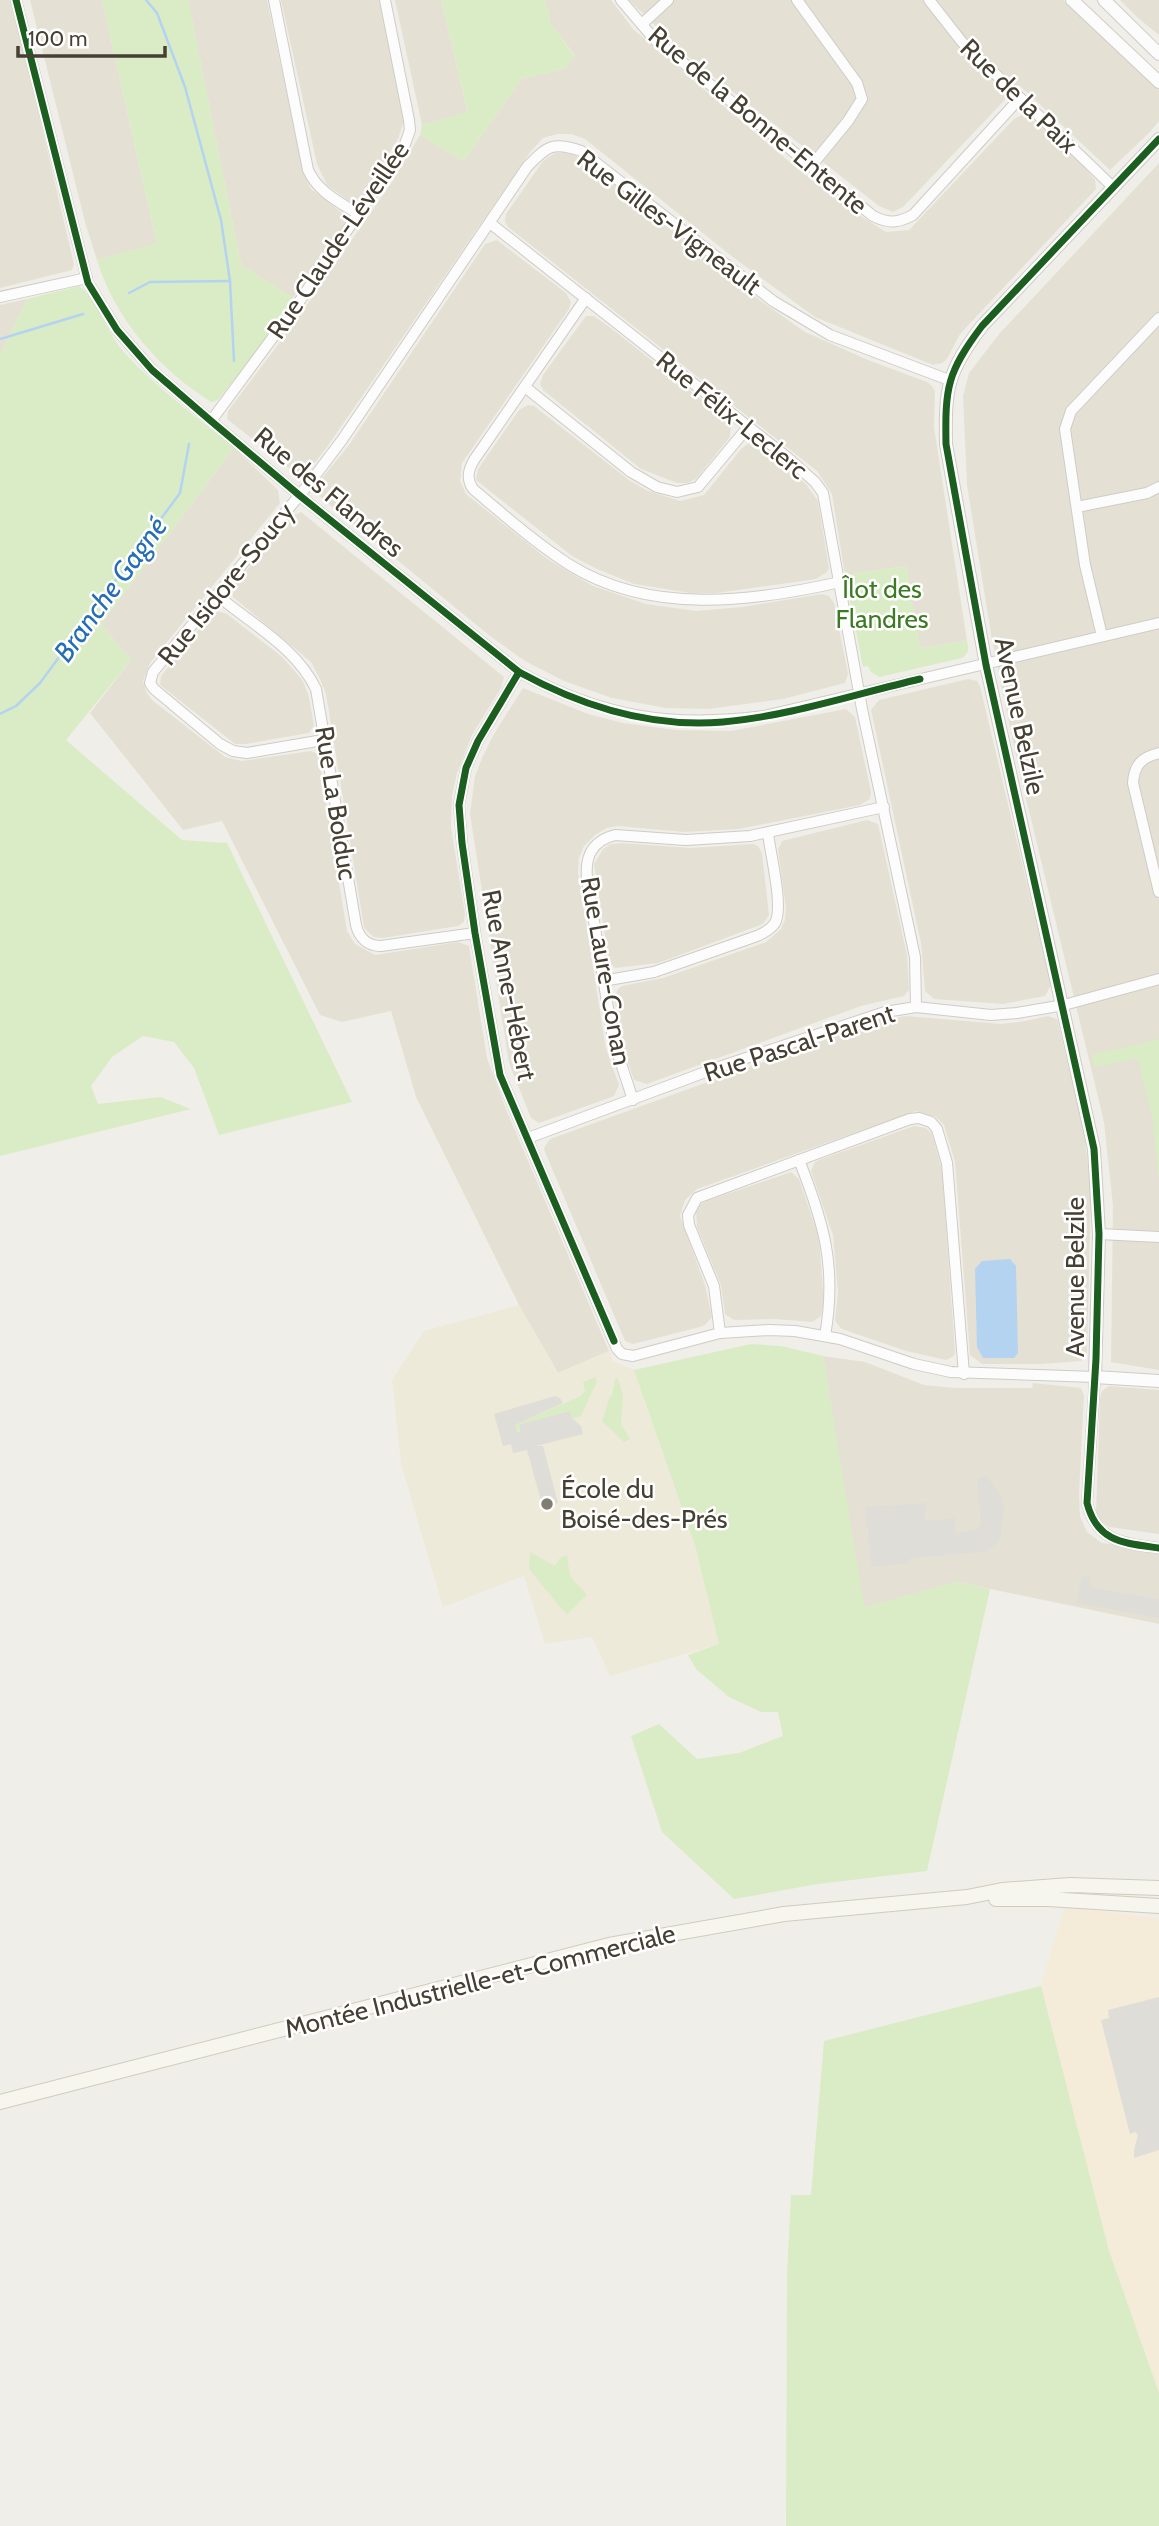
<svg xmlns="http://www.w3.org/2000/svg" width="1159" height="2526" font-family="Cabin,sans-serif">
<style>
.residential{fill:#e4e1d4}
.commercial{fill:#f4ebd9}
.education{fill:#eeead9}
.green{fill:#d9ecc5}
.parking{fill:#dfddd7}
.water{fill:#b4d3f1}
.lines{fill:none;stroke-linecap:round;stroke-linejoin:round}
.stream{stroke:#b4d3f1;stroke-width:2.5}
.minor-casing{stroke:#ceccc5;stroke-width:12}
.tertiary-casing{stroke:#ceccc5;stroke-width:14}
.secondary-casing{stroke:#cfccbe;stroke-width:16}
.minor{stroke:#fdfcfc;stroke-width:10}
.tertiary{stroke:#fdfcfc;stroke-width:12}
.secondary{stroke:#f6f5ee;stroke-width:14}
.cycleway-casing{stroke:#fff;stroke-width:11}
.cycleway{stroke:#1b5e20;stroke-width:7}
.poi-dot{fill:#817d72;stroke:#fff;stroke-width:2.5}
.labels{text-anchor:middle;stroke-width:5;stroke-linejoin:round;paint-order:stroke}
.street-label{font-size:26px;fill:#454033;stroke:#fff}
.park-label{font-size:26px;fill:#3c7b23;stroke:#fff}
.poi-label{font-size:26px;fill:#454033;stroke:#fff;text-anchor:start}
.water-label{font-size:28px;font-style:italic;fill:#266db8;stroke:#fff}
</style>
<rect width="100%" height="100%" fill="#f0eee8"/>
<!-- residential -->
<g class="residential">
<path d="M0,0H12L74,264L72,270L0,288Z"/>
<path d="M30,0H102L157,244L97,260L85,222Z"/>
<path d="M188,0H267L304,175L311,189L345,215L346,220L343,226L293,298L241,265Z"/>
<path d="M281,0H379L404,121L398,139L359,201H349L327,185L317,164Z"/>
<path d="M395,0H441L468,113L422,125Z"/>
<path d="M545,0H611L633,29L793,165L845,206L886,232L909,230L1014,119L1025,113L1079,161L1095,180L1096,189L960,334L947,359L942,363L933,365L815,317L734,258L585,139L571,134H557L543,138L531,151L327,447L313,465L301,474L288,467L227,419L228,411L295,322L392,182L420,135L464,161L521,79L566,68L575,56L551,24Z"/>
<path d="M629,0H1063L1159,90V121L1150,132L1110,170L1019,85L903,207L893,212L879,206L687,56Z"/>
<path d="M1120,0H1159V35L1138,18Z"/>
<path d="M566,152L580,158L761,301L805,332L868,360L927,382L932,386L935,391L934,427L967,641L920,648L906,566L845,575L832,494L817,471L508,227L505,222L506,214L543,161L555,153Z"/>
<path d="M1159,163V1370L1111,1362L1113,1206L1104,1122L1018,765L992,640L967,485L963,396L969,373L1000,333Z"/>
<path d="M497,240L566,293L571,302L569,309L462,463L460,481L466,494L546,558L593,586L646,604L696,611L742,607L822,594L829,596L834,603L848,674L845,683L783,699L708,709L666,708L612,698L564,681L525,661L490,636L319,496L318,483L349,445L485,244Z"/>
<path d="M27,299L0,356V305Z"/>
<path d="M586,316H594L612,329L725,418L731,426L730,437L696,479L687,483H677L641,469L543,390L540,384L543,375Z"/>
<path d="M528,405L534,406L629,480L646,490L680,501L704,495L741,449L748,444L755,443L806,484L818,501L829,568L827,572L816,579L717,593H690L634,584L597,569L572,556L476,480L478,469L519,410Z"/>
<path d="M234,448L278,490L280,503L150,663L143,681L147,693L152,700L225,757L242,761L311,751L318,754L347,931L355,944L375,955L458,942L469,946L487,1058L506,1109L609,1351L558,1373L519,1305L416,1097L391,1011L342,1022L320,1015L222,821L183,830L90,713L131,660L101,624Z"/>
<path d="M301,512L504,677L501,688L472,735L457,773L452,796L451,827L465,914L464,922L458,926L383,938L374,937L368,932L364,927L326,694L320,679L311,662L233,597L232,590L235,584L292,516Z"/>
<path d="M217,611L227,614L281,656L293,669L303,681L309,697L314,726L309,733L246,744H235L160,685L161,676L210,615Z"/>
<path d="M968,679L977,681L980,686L1051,985L1045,996L1003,1004L934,999L925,991L921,943L871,710L879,700Z"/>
<path d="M523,688L588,714L623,723L676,730L731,731L846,709L855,717L871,792L870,799L860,805L739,829L684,832L618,826L607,828L595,835L584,846L579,858L578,872L606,1049L619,1085L614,1096L609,1098L539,1123L531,1118L509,1063L470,814L475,776L483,756L494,734Z"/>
<path d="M867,820L878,824L879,828L907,955L909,990L904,996L861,1006L647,1084L634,1080L622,1045L615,1000L617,990L622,986L663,978L766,942L781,929L785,920L786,908L778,850L782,841Z"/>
<path d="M621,843L691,848L753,844L758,846L762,853L769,915L763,924L680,955L658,963L615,968L609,962L594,864L603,849L611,844Z"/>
<path d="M907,1016L1001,1024L1025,1021L1048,1016L1057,1019L1084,1132L1091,1192L1087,1354L1081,1361L1041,1364H982L970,1355L955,1162L944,1125L936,1117L916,1111L697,1189L685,1200L680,1216L705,1285L712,1317L705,1325L700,1327L633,1344L625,1341L545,1152L544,1148L550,1139L880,1020Z"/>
<path d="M914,1126L926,1128L932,1134L942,1170L955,1352L954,1356L946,1360L906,1351L842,1329L838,1325L835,1320L838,1292L833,1235L811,1171L815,1162L819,1160Z"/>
<path d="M791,1172L799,1179L819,1238L824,1301L821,1316L812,1322L775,1319L734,1320L725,1314L721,1285L697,1227L696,1211L701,1204L709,1200Z"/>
<path d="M823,1356L865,1362L924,1385L955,1388H1032L1033,1383L1081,1388L1084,1396L1079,1493L1080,1516L1087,1532L1102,1543L1159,1551V1624L957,1582L863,1608Z"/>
<path d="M1109,1386L1159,1390V1534L1109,1527L1099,1519L1096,1513L1100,1398L1102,1391Z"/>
</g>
<!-- commercial -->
<path class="commercial" d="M1065,1906L1159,1919V2393L1109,2251L1041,1986Z"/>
<!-- education -->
<path class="education" d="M519,1305L558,1373L609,1351L613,1361L634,1370L695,1545L719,1644L610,1676L592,1637L545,1644L524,1576L443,1607L401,1464L392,1380L424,1331Z"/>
<!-- green -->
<g class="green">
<path d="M102,0H188L241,265L293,298L255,353L218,400L211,402C159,369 115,319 97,260L157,243Z"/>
<path d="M441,0H545L551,24L575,57L566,68L521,79L464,161L420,135L422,125L468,112Z"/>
<path d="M79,286C95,296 108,335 124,352C156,388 197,417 234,448L101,624L131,660L66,740L182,840L227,843L352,1102L219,1135L194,1068L174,1042L143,1036L112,1057L91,1086L98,1104L160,1097L191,1109L0,1156V356L27,299Z"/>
<path d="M906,566L920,648L967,641C969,649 969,653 962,658L879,677L871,672L868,666L863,667L845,575Z"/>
<path d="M1159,1039V1179L1152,1117L1138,1058L1094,1067L1092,1055Z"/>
<path d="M751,1344L781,1346L823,1356L864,1607L957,1582L990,1589L927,1871L818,1884L734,1899L662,1832L631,1736L659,1724L697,1759L739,1753L783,1736L778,1712H761L729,1697L696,1669L688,1655L719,1644L695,1545L634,1370Z"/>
<path d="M595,1377L597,1381L581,1416L573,1419L569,1411L520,1424L521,1431L517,1432L515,1425L581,1396L585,1391L583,1382Z"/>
<path d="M618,1378L623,1396L621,1424L630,1439L624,1442L602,1421L610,1396H612L615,1379Z"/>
<path d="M530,1552L555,1566L560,1558L567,1555L570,1576L587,1595L567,1615L529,1569Z"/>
<path d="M1041,1986L1109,2251L1159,2393V2526H786L787,2274L791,2195H811L824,2041Z"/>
</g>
<!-- parking -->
<g class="parking">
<path d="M555,1396L560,1398L563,1403L515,1425L517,1432H520V1424L570,1411L572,1418L581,1426L583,1434L536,1446H543L558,1503L543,1508L527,1450L513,1453L511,1444L503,1446L494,1414Z"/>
<path d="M987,1476L1001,1496L1004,1508L1001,1537L995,1545L985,1552L910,1558V1563L871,1567L865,1507L926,1503L924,1521L955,1518L956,1534L976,1530L981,1525L977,1478Z"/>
<path d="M1082,1576L1090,1577V1587L1159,1599V1618L1076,1603Z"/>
<path d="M1159,1997V2150L1134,2158V2150L1138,2135L1135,2132L1130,2134L1101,2020L1109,2018L1108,2010Z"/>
</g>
<!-- water -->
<path class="water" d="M1010,1259L1016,1266L1018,1353L1014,1358H983L977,1347L975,1269L982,1261Z"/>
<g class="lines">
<!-- stream -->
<g class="stream">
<path d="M146,0L157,13L185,87L221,220L230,281L234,361"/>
<path d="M129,293L150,282L230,281"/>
<path d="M0,339L83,314"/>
<path d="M0,714L16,706L40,683L180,493L189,444"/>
</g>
<defs>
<g id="minor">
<path d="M16,0L88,283L117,330L152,370L211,421L299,495L519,672C602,717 671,728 764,716L1159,623"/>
<path d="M274,0L308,170C318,192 338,201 358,214"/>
<path d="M621,0L655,40L873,216C889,224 898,223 913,215L1019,99"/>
<path d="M797,0L857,83L862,99L848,121L812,165"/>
<path d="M929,0L962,42L1113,187"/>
<path d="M642,24L668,0"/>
<path d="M490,223L788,458L815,482L823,493L862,709L915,957L916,1007"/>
<path d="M0,297L87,278"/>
<path d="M586,298L474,460C468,470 466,479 473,489C504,515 535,543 570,565C650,615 752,602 840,582"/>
<path d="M525,387L631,472L657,487L677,492L698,487L748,427"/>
<path d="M211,421L299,302L405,144L410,130L409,120L385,0"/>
<path d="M1077,507L1147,493L1159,487"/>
<path d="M217,595C251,624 296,647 316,689L356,925C359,938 368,946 381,946L475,933"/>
<path d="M1102,636L1085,565L1065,429L1071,411L1159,318"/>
<path d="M519,672L478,741L466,768L459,805L462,843L475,933L500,1075L617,1349L622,1354L633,1356L720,1333L769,1330L795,1331L840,1339L914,1364L951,1372L1095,1377L1087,1503C1097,1542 1123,1543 1159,1548"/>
<path d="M323,740L247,753L233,751L220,744L154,689L150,683L153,672L308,485L342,440L527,167C547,146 553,141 581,151L773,301L830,335L949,380"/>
<path d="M1159,753C1142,757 1134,765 1133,783L1159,892"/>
<path d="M603,981L654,972L757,936C764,933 771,929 775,923C784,907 770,853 768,833"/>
<path d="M633,1100L613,1039L587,878C585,856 592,841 615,835L686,840L750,836L884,807"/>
<path d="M528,1138L719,1067L885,1012L916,1007L991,1015L1017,1013L1064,1005L1159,979"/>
<path d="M799,1160C824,1223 837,1267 825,1336"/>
<path d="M1099,1234L1159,1237"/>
<path d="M720,1333L714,1286L689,1225L688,1215L697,1198L910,1119L919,1118L931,1122L937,1129L947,1163L964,1374"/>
</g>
<g id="tertiary">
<path d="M1072,0L1159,82"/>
<path d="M1104,0L1159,54"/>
<path d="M1159,139L982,326C947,372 945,388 946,444L986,665L1094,1149L1099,1234L1095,1377L1159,1381"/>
</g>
<g id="secondary">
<path d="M996,1899H1048L1159,1906"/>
<path d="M0,2102L609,1945L784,1914L967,1897L1002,1890L1070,1885L1159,1888"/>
</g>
</defs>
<!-- minor casing -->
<use href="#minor" class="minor-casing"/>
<!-- tertiary casing -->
<use href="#tertiary" class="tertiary-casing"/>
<!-- secondary casing -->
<use href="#secondary" class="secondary-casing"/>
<!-- minor -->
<use href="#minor" class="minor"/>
<!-- tertiary -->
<use href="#tertiary" class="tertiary"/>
<!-- secondary -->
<use href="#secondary" class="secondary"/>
<defs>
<g id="cycleway">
<path d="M16,0L88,283L117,330L152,370L211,421L299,495L519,672C581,706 652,728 723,722C790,716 855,694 920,679"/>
<path d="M1159,139L982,326C947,372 945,388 946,444L986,665L1094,1149L1099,1234L1096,1359L1087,1503C1097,1542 1123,1543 1159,1548"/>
<path d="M519,672L478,741L466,768L459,805L462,843L475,933L500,1075L614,1341"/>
</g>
</defs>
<!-- cycleway casing -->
<use href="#cycleway" class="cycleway-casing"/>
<!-- cycleway -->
<use href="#cycleway" class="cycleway"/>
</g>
<!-- markers -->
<circle class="poi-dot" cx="547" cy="1504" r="7"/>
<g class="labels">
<!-- street labels -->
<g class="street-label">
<text transform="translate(1019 96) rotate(44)" y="9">Rue de la Paix</text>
<text transform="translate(758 120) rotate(40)" y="9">Rue de la Bonne-Entente</text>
<text transform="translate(669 222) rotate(37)" y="9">Rue Gilles-Vigneault</text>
<text transform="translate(338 240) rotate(-56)" y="9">Rue Claude-Léveillée</text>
<text transform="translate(732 415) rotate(39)" y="9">Rue Félix-Leclerc</text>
<text transform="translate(329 492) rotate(40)" y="9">Rue des Flandres</text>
<text transform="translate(226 584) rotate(-51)" y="9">Rue Isidore-Soucy</text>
<text transform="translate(1020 716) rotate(78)" y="9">Avenue Belzile</text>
<text transform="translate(336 803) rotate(81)" y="9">Rue La Bolduc</text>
<text transform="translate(606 971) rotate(80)" y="9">Rue Laure-Conan</text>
<text transform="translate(509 985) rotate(79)" y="9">Rue Anne-Hébert</text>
<text transform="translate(799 1043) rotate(-18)" y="9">Rue Pascal-Parent</text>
<text transform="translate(1075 1277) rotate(-90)" y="9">Avenue Belzile</text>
<text transform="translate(480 1981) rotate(-14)" y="9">Montée Industrielle-et-Commerciale</text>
</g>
<!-- park labels -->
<g class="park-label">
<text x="882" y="598">Îlot des<tspan x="882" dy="30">Flandres</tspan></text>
</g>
<!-- poi labels -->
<g class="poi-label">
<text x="561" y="1498">École du<tspan x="561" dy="30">Boisé-des-Prés</tspan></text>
</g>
<!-- water labels -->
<g class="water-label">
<text transform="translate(110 589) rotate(-54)" y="10">Branche Gagné</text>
</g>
</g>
<!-- scale -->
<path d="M18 46v10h147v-10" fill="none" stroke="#454033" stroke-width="3.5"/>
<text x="28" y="46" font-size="21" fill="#454033" stroke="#ffffff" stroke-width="5" paint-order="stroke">100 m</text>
</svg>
